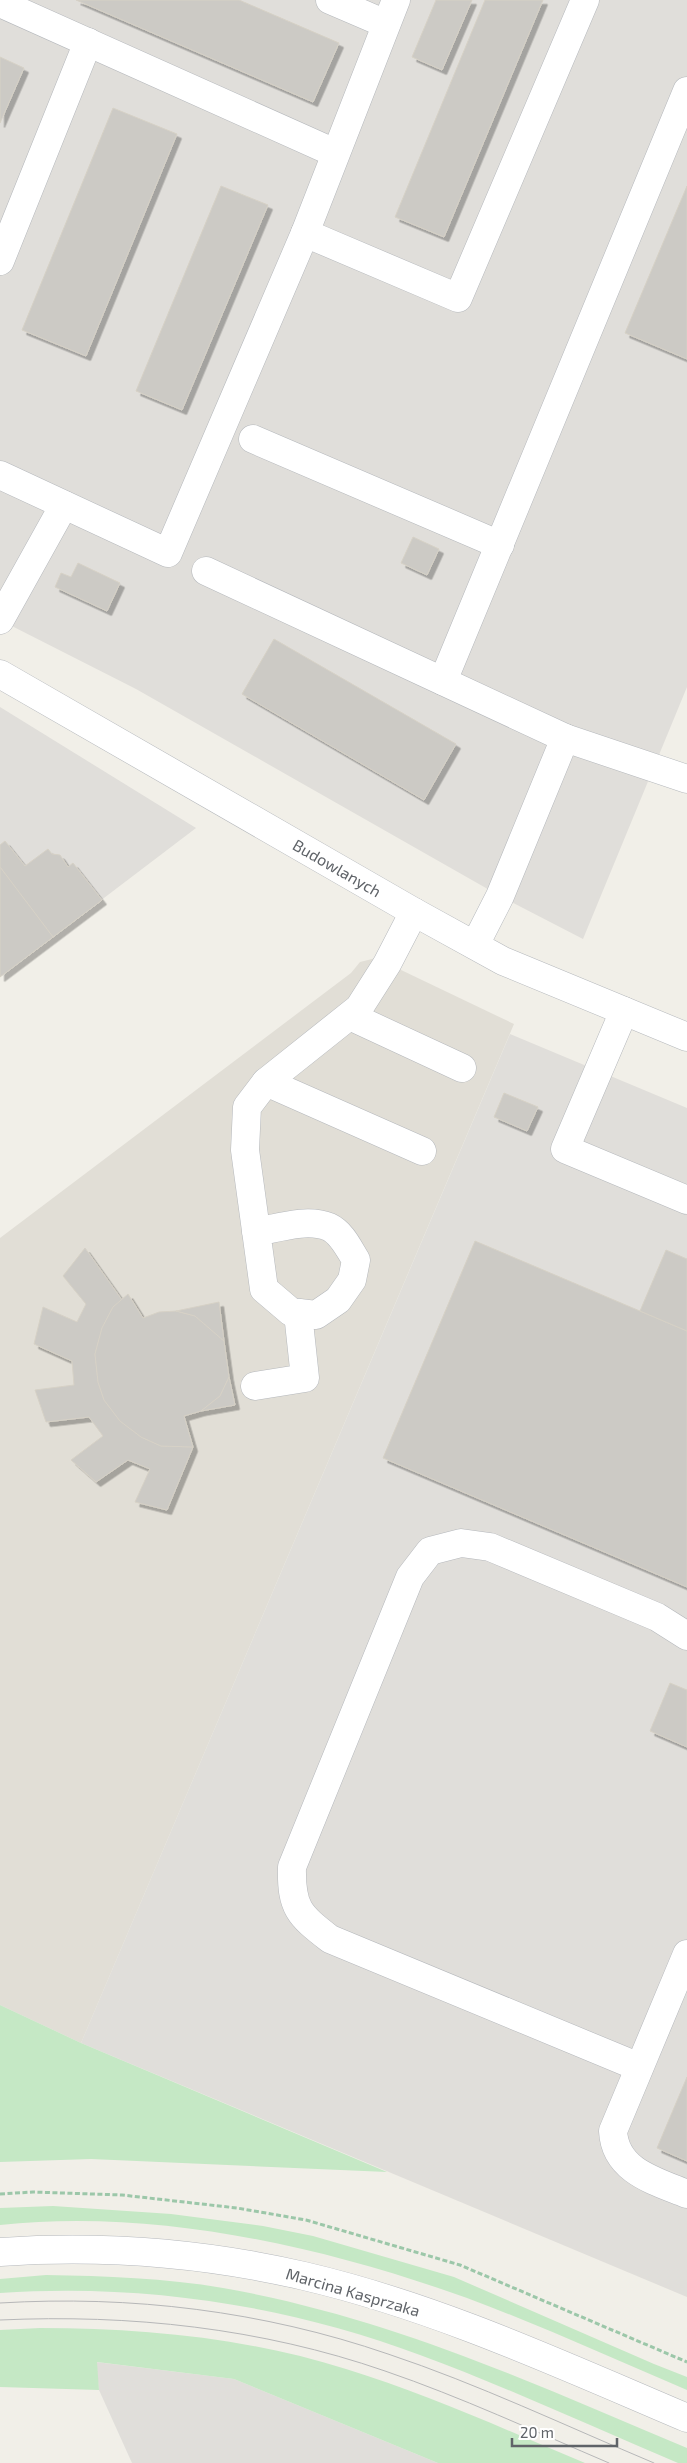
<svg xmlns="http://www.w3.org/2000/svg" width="687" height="2463" font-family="'Exo 2',sans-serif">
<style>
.industrial{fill:#e0deda}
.education{fill:#e1ded6}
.green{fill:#c5e8c5}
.building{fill:#cccac5;stroke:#d6d1c6;filter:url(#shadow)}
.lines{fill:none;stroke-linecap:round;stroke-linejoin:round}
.minor-casing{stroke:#b5b8bc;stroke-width:29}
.path{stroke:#9cc7a9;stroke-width:3;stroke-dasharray:5 2.5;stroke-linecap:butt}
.minor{stroke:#fff;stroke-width:28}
.tram{stroke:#b6b7b8;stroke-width:1}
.labels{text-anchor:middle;stroke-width:4.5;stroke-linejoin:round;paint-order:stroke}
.street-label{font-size:16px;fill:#5f6368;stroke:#fff}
</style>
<defs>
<filter id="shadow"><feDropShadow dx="4.5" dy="4.5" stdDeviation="0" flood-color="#0004"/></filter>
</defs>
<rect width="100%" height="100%" fill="#f1efe8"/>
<!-- industrial -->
<g class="industrial">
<path d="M0,0H687V687L583,939L500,896L136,689L0,620Z"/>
<path d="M0,707L196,828L0,977Z"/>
<path d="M510,1034L687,1108V2297L81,2043Z"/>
<path d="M96,2362L234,2379L438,2463H132L99,2390Z"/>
</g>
<!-- education -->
<path class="education" d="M376,958L514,1024L81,2043L0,2005V1238L351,973L360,962Z"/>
<!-- green -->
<g class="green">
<path d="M0,2005L81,2043L387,2172L91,2159L0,2162Z"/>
<path d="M53,2206L171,2214L263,2226L313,2236L454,2277L654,2364L687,2377V2390C614,2359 542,2326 467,2298C322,2246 154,2208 0,2225V2208Z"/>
<path d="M46,2275C106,2276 165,2278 223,2288C389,2317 533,2383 687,2448V2463H678C592,2427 507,2387 420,2355C287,2305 141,2283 0,2293V2279Z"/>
<path d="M40,2328C144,2328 247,2338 346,2369C428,2394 506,2430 585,2463H438L234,2379L97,2362L99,2390L0,2387V2330Z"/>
</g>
<!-- building -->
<g class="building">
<path d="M76,0H239L339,43L313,102Z"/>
<path d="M436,0H472L442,70L412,57Z"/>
<path d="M485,0H543L444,237L395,217Z"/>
<path d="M0,57L24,68L0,123Z"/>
<path d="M113,108L177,134L86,356L22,330Z"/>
<path d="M221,186L268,205L182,410L136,391Z"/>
<path d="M687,186V359L625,333Z"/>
<path d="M413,537L439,549L427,575L401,563Z"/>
<path d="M78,563L120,583L107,611L55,587L61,573L71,577Z"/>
<path d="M274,639L456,744L424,800L242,694Z"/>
<path d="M5,841L25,866L48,849L52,854L60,855L68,867L73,863L102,900L53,937L0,867V845Z"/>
<path d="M0,867L53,937L0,977Z"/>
<path d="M504,1093L538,1107L527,1131L494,1117Z"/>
<path d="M475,1241L687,1331V1587L383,1458Z"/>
<path d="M85,1248L122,1300L113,1307L102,1328L95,1354L98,1382L104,1400L120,1421L141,1437L161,1446L193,1447L167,1510L135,1502L150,1469L128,1460L96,1482L71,1460L103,1436L89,1417L46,1422L35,1390L74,1385L72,1361L34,1344L43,1307L77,1322L86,1304L63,1276Z"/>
<path d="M666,1250L687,1259V1331L640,1311Z"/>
<path d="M128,1294L143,1318L159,1312L176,1311L195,1316L224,1341L229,1377L220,1396L201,1411L184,1416L193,1447L161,1446L141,1437L120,1421L104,1400L98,1382L95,1354L102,1328L113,1307Z"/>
<path d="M219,1302L224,1341L195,1316L176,1311Z"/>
<path d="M229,1377L235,1405L201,1411L220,1396Z"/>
<path d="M670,1683L687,1690V1747L650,1731Z"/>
<path d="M687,2077V2161L657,2148Z"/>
</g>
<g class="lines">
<defs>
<g id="minor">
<path d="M330,0L386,24"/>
<path d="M0,3L335,153"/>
<path d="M305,233L458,298L585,0"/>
<path d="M0,261L88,42"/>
<path d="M253,439L500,545"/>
<path d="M0,475L168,553L305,233L396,0"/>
<path d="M206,571L565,738L500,896L475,945"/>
<path d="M0,620L64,505"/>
<path d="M0,674L414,912L503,961L687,1037"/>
<path d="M443,681L687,91"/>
<path d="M565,738L687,779"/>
<path d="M624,1011L565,1149L687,1200"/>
<path d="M350,1016L462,1068"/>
<path d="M266,1082L422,1151"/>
<path d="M256,1232C278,1228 307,1218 329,1227C342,1233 349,1249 356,1260L352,1280L338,1300L316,1315L291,1312L264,1289L245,1150L247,1107L266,1082L359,1008L387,964L414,912"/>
<path d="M255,1386L305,1378L298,1313"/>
<path d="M687,1954L613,2131C615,2171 655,2181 687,2194"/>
<path d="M639,2067L330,1939C299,1915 291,1908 292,1867L410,1577L430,1551L461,1543L490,1547L657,1617L687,1636"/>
<path d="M0,2252C102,2245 205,2253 304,2276C437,2307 562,2365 687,2418"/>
</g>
</defs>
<!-- minor casing -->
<use href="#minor" class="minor-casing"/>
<!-- path -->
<path class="path" d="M0,2194L33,2192L122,2195L237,2208L306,2220L460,2265L687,2362"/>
<!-- minor -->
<use href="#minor" class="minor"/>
<!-- tram -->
<g class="tram">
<path d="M0,2303C131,2295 263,2311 388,2354C478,2384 566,2426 654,2463"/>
<path d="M0,2320C130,2314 261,2328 385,2371C461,2397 534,2431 609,2463"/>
</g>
</g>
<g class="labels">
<!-- street labels -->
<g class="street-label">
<text transform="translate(337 868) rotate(30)" y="6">Budowlanych</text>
<text transform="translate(353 2292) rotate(16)" y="6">Marcina Kasprzaka</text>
</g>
</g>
<!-- scale -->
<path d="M512 2438v8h105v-8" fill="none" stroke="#5f6368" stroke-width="2.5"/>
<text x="520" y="2438" font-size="15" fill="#5f6368" stroke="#ffffff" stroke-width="4" paint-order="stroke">20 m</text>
</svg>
